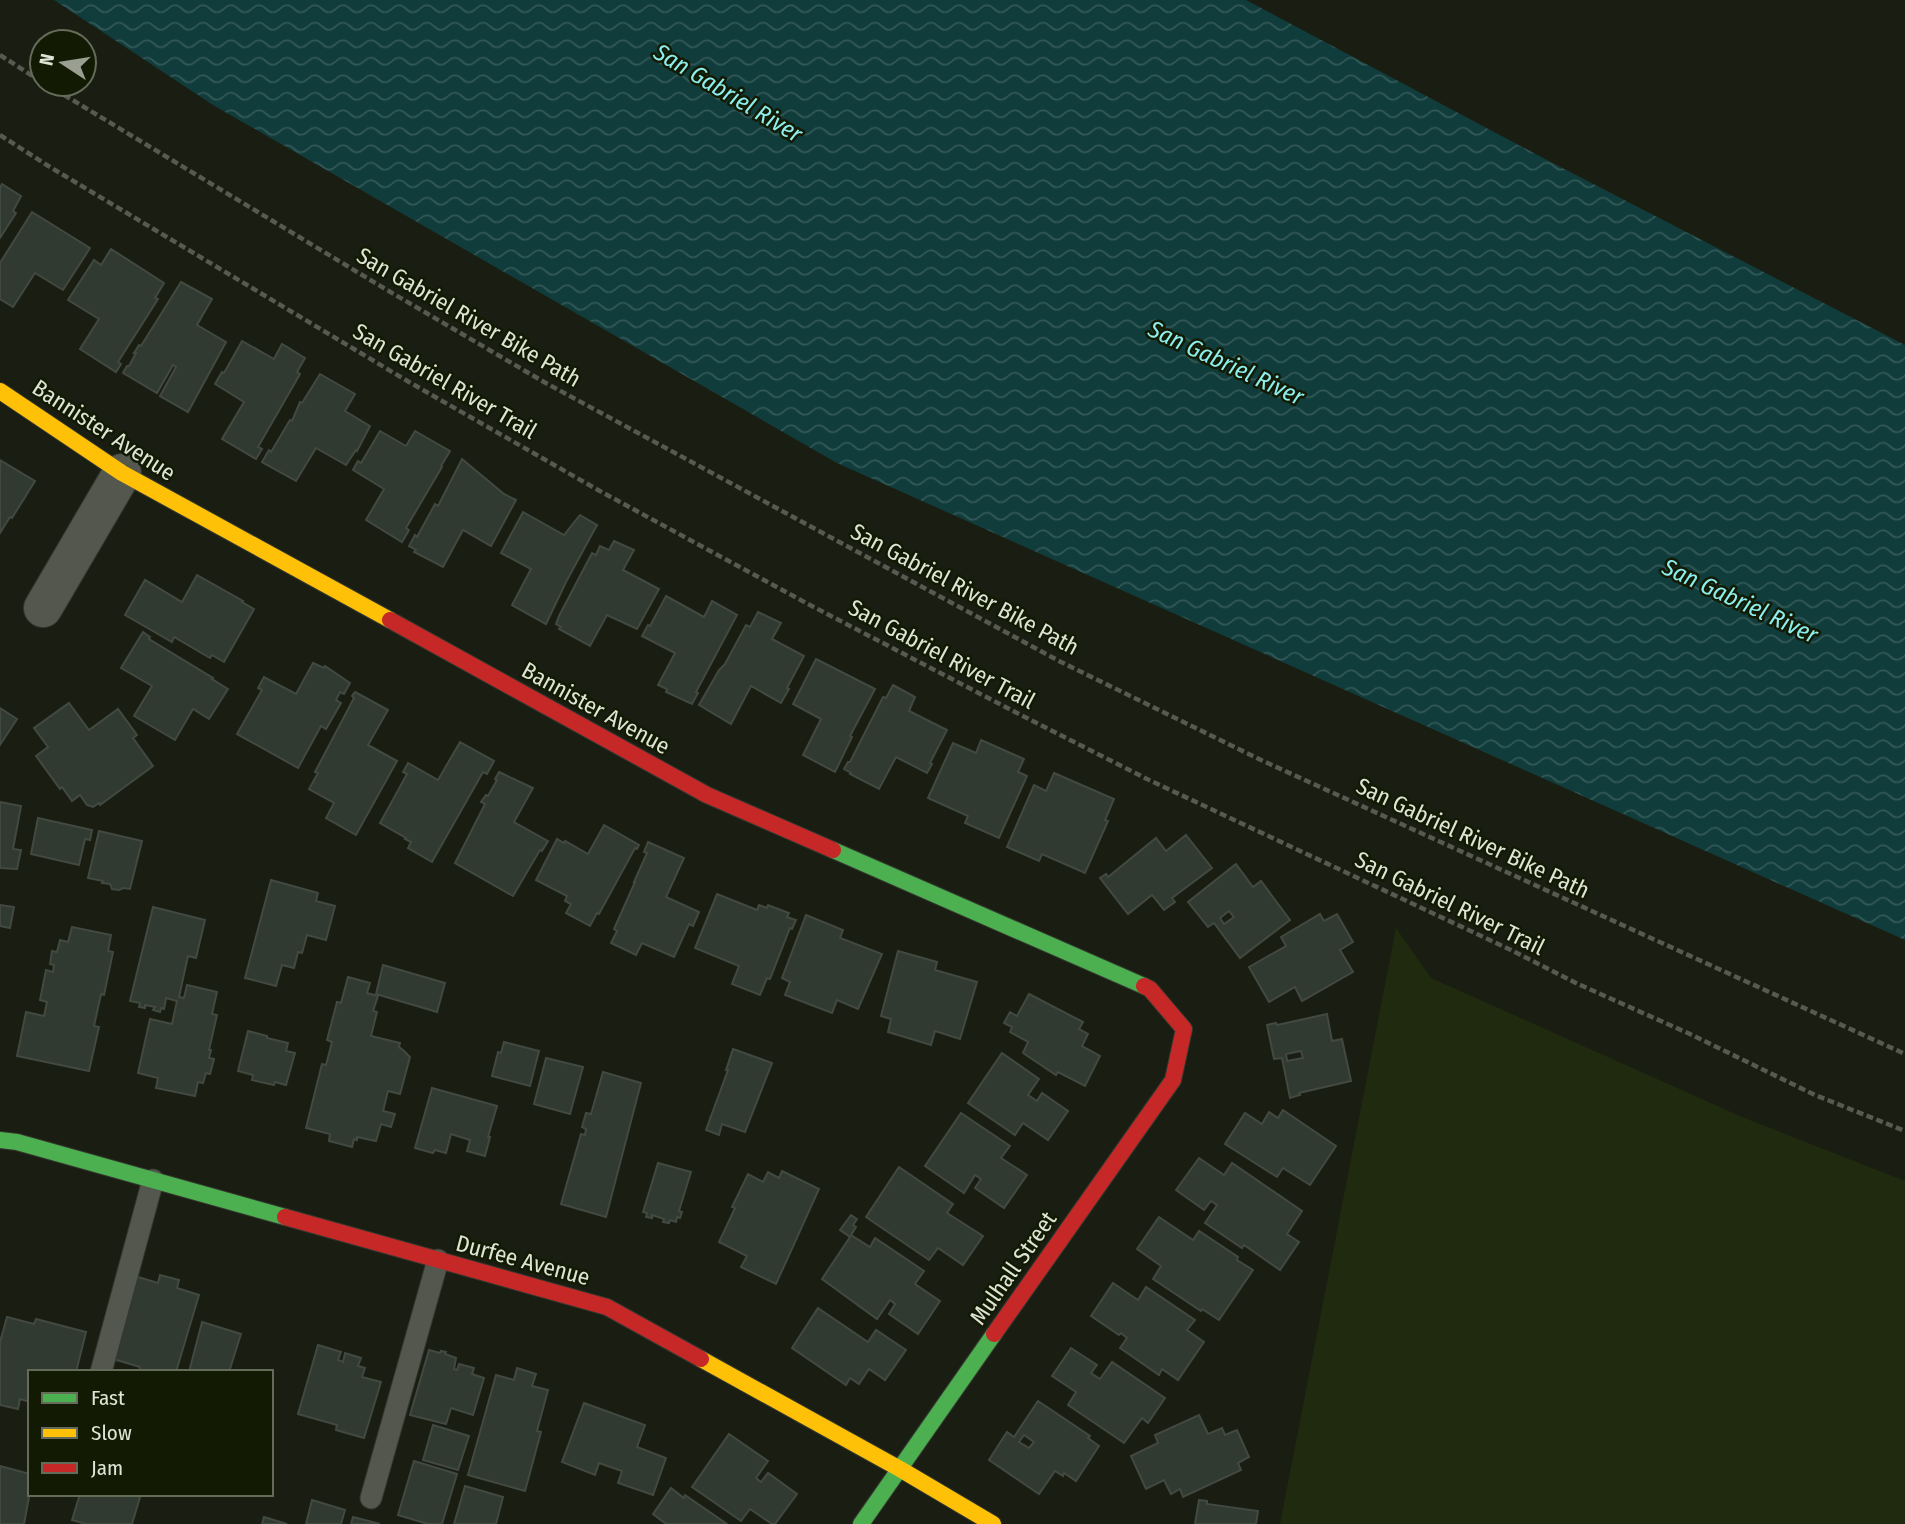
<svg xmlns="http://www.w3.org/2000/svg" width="1905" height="1524" font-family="'Fira Sans Condensed',sans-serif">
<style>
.built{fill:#202a0f}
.water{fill:url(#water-waves)}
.building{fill:#303a30;stroke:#424941;stroke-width:2;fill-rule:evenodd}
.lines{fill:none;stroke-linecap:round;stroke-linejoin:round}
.lane-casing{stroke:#34382f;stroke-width:23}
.street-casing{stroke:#34382f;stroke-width:40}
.fast-casing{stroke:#34382f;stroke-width:18}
.slow-casing{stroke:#34382f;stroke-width:18}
.jam-casing{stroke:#34382f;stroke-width:18}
.path{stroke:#565a4f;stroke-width:4.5;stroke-dasharray:7 3.5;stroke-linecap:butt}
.lane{stroke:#53574d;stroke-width:21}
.street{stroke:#53574d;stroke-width:38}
.fast{stroke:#4caf50;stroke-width:16}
.slow{stroke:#ffc107;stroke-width:16}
.jam{stroke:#c62828;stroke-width:16}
.labels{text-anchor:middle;stroke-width:5;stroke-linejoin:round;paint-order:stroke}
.street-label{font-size:23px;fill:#dfe5d6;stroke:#121a04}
.water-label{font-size:24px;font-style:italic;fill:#8deeee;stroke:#121a04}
</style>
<defs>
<pattern id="water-waves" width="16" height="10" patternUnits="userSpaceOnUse" patternTransform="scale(1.75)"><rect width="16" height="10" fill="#103c3b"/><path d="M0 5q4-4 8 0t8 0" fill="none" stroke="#325857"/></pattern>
</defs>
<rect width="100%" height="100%" fill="#1a1e12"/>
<!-- built -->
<path class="built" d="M1396,928L1431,978L1742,1117L1905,1181V1524H1280Z"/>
<!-- water -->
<path class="water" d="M54,0H1246L1545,159L1905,345V940L837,463L213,105Z"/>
<!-- building -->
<g class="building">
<path d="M2,184L21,196L13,211L16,213L0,238V188Z"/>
<path d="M32,212L90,248L63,290L35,273L13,307L0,299V263Z"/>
<path d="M111,249L164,283L155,298L158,299L118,362L121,364L116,372L80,349L99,319L68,300L94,260L101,265Z"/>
<path d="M181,282L212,299L197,325L226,342L188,412L160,396L176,367L173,365L157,393L123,373L127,366H129L136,353H134L139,345L141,346Z"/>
<path d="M242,341L274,359L282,344L305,358L297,372L300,374L258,447L262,449L256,459L222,439L244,402L215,384L222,372L224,373Z"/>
<path d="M320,374L355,394L345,411L370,426L357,451L356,450L346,465L316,448L296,481L262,462L269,450L271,452L290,420L292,421L300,402L302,403Z"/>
<path d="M380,431L406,446L415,431L450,451L441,466L442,467L406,528L409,530L402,542L366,520L384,489L353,470L358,461L361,463Z"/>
<path d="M462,459L504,494L516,500L491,546L463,530L443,567L414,552L416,550L409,546L415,535L417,537L435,504L438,506Z"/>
<path d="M0,460L35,481L12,518L10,517L0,533Z"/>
<path d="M523,512L564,535L580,515L597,525L566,582L546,624L512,605L531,569L501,553Z"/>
<path d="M614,541L634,550L623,570L659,589L637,629L607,615L590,646L559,629L561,627L556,624L559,616L592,553L596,555L600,546L609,550Z"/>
<path d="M197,575L243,601L242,602L254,609L224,662L212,655L210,658L174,637L172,642L125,615L145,580L182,602Z"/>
<path d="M666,596L704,617L712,601L737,615L696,692L698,693L692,704L666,692L667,689L658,685L675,653L642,636L648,625L650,626Z"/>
<path d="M758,612L781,623L772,639L804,656L787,688L789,689L781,703L751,686L731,724L699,705L719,670L725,664L746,625L750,627Z"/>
<path d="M143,632L150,637L149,639L213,678L212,679L228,689L209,719L193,709L175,740L134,716L152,686L121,668Z"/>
<path d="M816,659L875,689L850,736L852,737L835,772L803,755L821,719L793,704Z"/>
<path d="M313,663L324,668L325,666L350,683L344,694L340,692L336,700L341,703L326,729L321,726L298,768L237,734L262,690L258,688L264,677L296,694Z"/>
<path d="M893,685L915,697L909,711L947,730L930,763L932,764L927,773L896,757L879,789L850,774L851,773L844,769L848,762H850L883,697L886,698Z"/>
<path d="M355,692L388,710L368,745L397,761L356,835L326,818L334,803L309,789L318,773L315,772L354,698L352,696Z"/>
<path d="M69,703L89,730L118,709L137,735L133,738L153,766L100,805L99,803L93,807L87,805L80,795L72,801L62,787L60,789L36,756L48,747L34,728Z"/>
<path d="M0,708L17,719L0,745Z"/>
<path d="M981,740L1024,759L1018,772L1027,776L999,838L965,823L968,816L928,798L953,743L976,753Z"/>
<path d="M460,742L494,761L487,774L483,772L432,862L408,848L411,842L405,839L406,838L380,823L407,774L403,772L408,763L438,780Z"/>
<path d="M499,772L533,788L514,822L548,841L542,851L540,850L513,896L455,863L485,804L481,802L486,795L488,796L497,780L495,779Z"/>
<path d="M1054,773L1114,799L1105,820L1108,821L1085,873L1042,854L1039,861L1007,847L1034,785L1046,791Z"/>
<path d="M0,802L21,806L13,849L21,850L17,869L0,868Z"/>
<path d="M38,818L92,830L90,840L85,839L79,865L31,854Z"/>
<path d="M604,825L639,845L637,849L635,848L599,914L597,913L590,926L566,913L571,904L565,901L567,896L536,880L557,839L564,843L565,841L588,854Z"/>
<path d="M99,831L142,841L130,889L123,888L119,890L112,889L110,884L102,883L103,881L88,878Z"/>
<path d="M1186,835L1212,868L1172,898L1175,902L1164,910L1152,895L1128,914L1100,878L1106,874L1108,877L1156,838L1166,851Z"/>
<path d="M648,842L684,858L666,897L699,912L693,926L689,924L674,957L642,943L636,955L611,943L617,931L614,929L635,882H634L647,853L644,852Z"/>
<path d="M1236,864L1253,887L1261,881L1290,920L1240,958L1214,923L1208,927L1188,902ZM1229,911L1234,917L1224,924L1220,918Z"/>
<path d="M271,880L318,893L316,901L335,906L326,940L307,935L302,953L298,952L294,968L282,965L276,986L245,978Z"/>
<path d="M717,894L757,910L759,905L767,908L768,905L789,913L787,917L796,920L792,929L790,928L770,979L767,978L760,995L732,984L739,966L695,948Z"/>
<path d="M0,905L14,907L10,928L0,926Z"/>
<path d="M153,907L205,920L196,958L188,956L179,997L184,998L187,985L217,992L212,1014L217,1015L209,1050H211L209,1058L214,1059L210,1074L206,1073L203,1083L198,1082L195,1096L156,1088L158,1078L138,1073L150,1019L172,1024L177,1001L166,998L164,1009L161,1008L160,1012L153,1010L155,1007L145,1005V1008L139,1007L140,1003L130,1001Z"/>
<path d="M1320,914L1324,921L1337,914L1353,942L1340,950L1353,972L1302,1001L1295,987L1269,1002L1249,967L1286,946L1281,937Z"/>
<path d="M806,915L843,930L840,938L882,954L858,1009L837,1000L832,1013L785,995L790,982L782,978Z"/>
<path d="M72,927L111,935L108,951L113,952L104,995L101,994L94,1026L99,1027L89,1071L17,1056L26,1012L44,1016L47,1002L40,1000L46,970L53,972L54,965L50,964L52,951L57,952L60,940L68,942Z"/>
<path d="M898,951L937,962L935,970L977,982L960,1039L935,1031L931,1045L888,1032L891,1019L881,1016Z"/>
<path d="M383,965L445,983L437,1012L376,994Z"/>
<path d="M348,977L370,983L367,993L378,996L373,1011L377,1012L371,1036L400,1043L399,1047L403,1050L410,1057L400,1094L388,1091L383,1111L395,1114L391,1127L381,1124L376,1141L357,1137V1140L354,1139L352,1147L329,1141L330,1134L306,1128L322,1064L326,1065L332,1042L327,1040L337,1002L341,1003Z"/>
<path d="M1029,994L1083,1022L1079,1029L1088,1034L1082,1046L1100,1056L1085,1086L1058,1072L1056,1075L1023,1053L1028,1042L1010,1032L1012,1027L1004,1023L1010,1012L1017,1016Z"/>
<path d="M1327,1014L1332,1041L1342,1039L1351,1081L1299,1093L1300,1095L1290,1098L1282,1058L1274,1059L1267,1025L1276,1023L1277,1025ZM1301,1051L1303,1058L1287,1061L1286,1054Z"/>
<path d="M248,1031L267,1036V1038L288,1043L286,1051L295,1053L286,1085L275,1082L274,1085L252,1080L253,1075L238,1071Z"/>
<path d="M504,1042L539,1051L530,1086L492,1076L498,1052L501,1053Z"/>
<path d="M733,1049L772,1063L745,1132L722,1124L719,1135L706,1130L728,1070H726Z"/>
<path d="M1002,1053L1039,1079L1028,1095L1037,1101L1042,1093L1068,1111L1048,1140L1023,1123L1015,1135L968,1103Z"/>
<path d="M546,1058L583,1067L570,1114L534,1104Z"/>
<path d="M603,1072L641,1083L606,1217L561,1204L581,1134L585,1135L586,1129L582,1127L586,1113L591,1114Z"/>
<path d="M432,1088L497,1106L488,1137H490L485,1156L467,1151L470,1140L451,1134L446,1153L435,1150L433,1153L415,1148Z"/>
<path d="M1283,1110L1336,1146L1310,1185L1283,1168L1277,1177L1225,1144L1245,1113L1262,1124L1269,1112L1278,1118Z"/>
<path d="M961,1113L1010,1146L1001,1158L1027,1175L1004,1208L975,1188L981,1179L975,1175L964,1193L925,1166Z"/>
<path d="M1199,1158L1224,1175L1232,1163L1302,1211L1287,1234L1299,1242L1280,1270L1244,1245L1242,1248L1205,1223L1217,1205L1211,1201L1204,1210L1176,1190Z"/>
<path d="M658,1163L691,1172L679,1211L682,1212L680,1218L677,1217L676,1222L670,1220L669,1223L663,1222L664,1219L652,1215V1218L646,1217L647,1213L643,1212Z"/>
<path d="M899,1167L953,1204L947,1213L983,1236L963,1265L938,1248L929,1260L866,1217Z"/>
<path d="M782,1171L819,1189L776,1284L741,1267L747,1256L719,1242L735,1208L732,1207L748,1174L763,1182L768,1172L779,1178Z"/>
<path d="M851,1215L857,1219L853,1225L856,1227L851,1235L870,1247L875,1238L924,1271L915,1284L940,1301L918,1334L889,1314L895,1304L890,1300L877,1319L822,1279L850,1237L840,1230Z"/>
<path d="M1159,1217L1193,1240L1199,1231L1238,1257L1237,1260L1253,1270L1219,1320L1202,1309L1201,1311L1153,1279L1161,1266L1137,1249Z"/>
<path d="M160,1275L179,1280L177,1288L199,1295L176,1372H139L140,1367L110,1358L135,1276L158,1283Z"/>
<path d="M1113,1283L1138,1300L1146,1287L1195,1320L1187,1330L1204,1342L1178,1380L1162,1369L1159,1375L1120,1348L1127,1338L1121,1333L1119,1335L1091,1316Z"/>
<path d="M818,1308L868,1342L876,1330L906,1350L885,1380L869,1369L859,1384L850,1378L846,1385L792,1348Z"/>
<path d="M7,1317L34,1324L36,1319L86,1332L76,1372H30V1402L20,1399L18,1409L0,1405V1342Z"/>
<path d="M202,1322L241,1334L229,1372H189Z"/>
<path d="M318,1345L341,1352L338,1360L343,1362L345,1353L361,1358L358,1366L365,1368L362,1377L381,1382L364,1438L336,1430L337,1425L298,1414Z"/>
<path d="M1071,1348L1097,1365L1091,1373L1100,1379L1112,1362L1165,1398L1148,1423L1142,1418L1124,1443L1068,1405L1076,1392L1052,1376Z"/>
<path d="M429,1350L440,1353L441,1351L446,1352L445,1354L456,1358L454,1369L457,1370L459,1364L474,1368L472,1374L484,1378L473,1415L451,1408L446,1424L410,1415Z"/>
<path d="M517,1368L536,1374L532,1386L548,1390L537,1431L541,1432L525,1491L468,1475L496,1375L514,1380Z"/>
<path d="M1038,1401L1090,1436L1088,1438L1099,1446L1076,1481L1064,1473L1063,1476L1055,1471L1039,1494L989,1460L1007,1432L1014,1437ZM1024,1435L1034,1442L1029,1448L1019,1442Z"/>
<path d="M584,1403L645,1425L637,1447L666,1458L653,1495L618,1483L622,1471L599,1463L595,1475L562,1462Z"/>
<path d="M1199,1415L1208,1434L1222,1428L1225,1435L1237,1430L1249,1457L1238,1463L1241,1470L1183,1497L1180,1489L1171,1494L1164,1480L1146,1489L1131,1456L1158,1443L1155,1435Z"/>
<path d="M433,1425L469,1436L458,1470L423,1460Z"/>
<path d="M729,1434L768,1461L756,1478L761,1482L768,1473L797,1494L775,1524H772L750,1509L741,1521L692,1487Z"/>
<path d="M414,1461L457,1474L442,1524H428L398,1515Z"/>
<path d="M0,1466L30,1474V1492L24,1524H0Z"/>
<path d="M465,1486L503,1497L496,1524H454Z"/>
<path d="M671,1488L684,1498L685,1495L727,1524H666L653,1514Z"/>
<path d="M80,1494H141L132,1524H86L72,1520Z"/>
<path d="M312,1500L345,1510L341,1524H306Z"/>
<path d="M1199,1500L1207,1501V1504L1258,1511L1256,1524H1195Z"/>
<path d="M264,1517L287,1524H262Z"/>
<path d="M353,1517L380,1524H351Z"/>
</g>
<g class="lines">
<defs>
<g id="lane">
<path d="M101,1372L153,1180"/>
<path d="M371,1498L438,1260"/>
</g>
<path id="street" d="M43,608L122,473"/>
<g id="fast">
<path d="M833,850L1144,986"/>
<path d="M0,1140L17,1142L285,1217"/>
<path d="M861,1524L994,1334"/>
</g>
<g id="slow">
<path d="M0,391L122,473L390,620"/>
<path d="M701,1359L900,1469L993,1524"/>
</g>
<g id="jam">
<path d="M390,620L707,795L833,850"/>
<path d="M285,1217L607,1307L701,1359"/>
<path d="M994,1334L1173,1080L1184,1029L1150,989L1144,986"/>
</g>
</defs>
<!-- lane casing -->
<use href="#lane" class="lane-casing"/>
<!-- street casing -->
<use href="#street" class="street-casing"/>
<!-- fast casing -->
<use href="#fast" class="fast-casing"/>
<!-- slow casing -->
<use href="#slow" class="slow-casing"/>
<!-- jam casing -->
<use href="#jam" class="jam-casing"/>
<!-- path -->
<g class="path">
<path d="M0,55L42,82"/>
<path d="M46,84L387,290L544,382L1061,662L1261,760L1905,1054"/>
<path d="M0,135L50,167L409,382L598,490L808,604L1017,713L1147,779L1511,950L1578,984L1690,1034L1815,1095L1905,1131"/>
</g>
<!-- lane -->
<use href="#lane" class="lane"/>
<!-- street -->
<use href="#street" class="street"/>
<!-- fast -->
<use href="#fast" class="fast"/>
<!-- slow -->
<use href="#slow" class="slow"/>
<!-- jam -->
<use href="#jam" class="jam"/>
</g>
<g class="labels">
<!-- street labels -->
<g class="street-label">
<text transform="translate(469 317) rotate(30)" y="8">San Gabriel River Bike Path</text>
<text transform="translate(445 381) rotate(30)" y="8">San Gabriel River Trail</text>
<text transform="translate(104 430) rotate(33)" y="8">Bannister Avenue</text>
<text transform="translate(965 589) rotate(28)" y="8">San Gabriel River Bike Path</text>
<text transform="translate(942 654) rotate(28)" y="8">San Gabriel River Trail</text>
<text transform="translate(596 708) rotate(29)" y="8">Bannister Avenue</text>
<text transform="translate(1473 838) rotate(25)" y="8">San Gabriel River Bike Path</text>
<text transform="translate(1450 903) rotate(26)" y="8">San Gabriel River Trail</text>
<text transform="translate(523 1260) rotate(15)" y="8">Durfee Avenue</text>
<text transform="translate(1013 1268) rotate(-55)" y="8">Mulhall Street</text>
</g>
<!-- water labels -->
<g class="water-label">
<text transform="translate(728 93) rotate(31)" y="8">San Gabriel River</text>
<text transform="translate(1226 363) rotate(25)" y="8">San Gabriel River</text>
<text transform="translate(1740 601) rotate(25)" y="8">San Gabriel River</text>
</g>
</g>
<!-- legend -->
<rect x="28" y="1370" width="245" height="126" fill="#121a04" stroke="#646b58" stroke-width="2"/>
<rect x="42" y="1393" width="35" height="10" fill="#4caf50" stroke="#646b58" stroke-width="2"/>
<text x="91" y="1405" font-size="21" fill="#dfe5d6">Fast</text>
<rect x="42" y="1428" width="35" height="10" fill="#ffc107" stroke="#646b58" stroke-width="2"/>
<text x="91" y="1440" font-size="21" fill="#dfe5d6">Slow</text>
<rect x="42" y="1463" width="35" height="10" fill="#c62828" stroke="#646b58" stroke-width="2"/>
<text x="91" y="1475" font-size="21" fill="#dfe5d6">Jam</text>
<!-- north arrow -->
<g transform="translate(63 63) rotate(282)"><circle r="33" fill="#121a04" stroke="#646b58" stroke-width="2"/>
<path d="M0-5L12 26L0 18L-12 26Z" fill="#9a9f91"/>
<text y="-10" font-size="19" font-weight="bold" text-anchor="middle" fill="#dfe5d6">N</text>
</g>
</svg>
